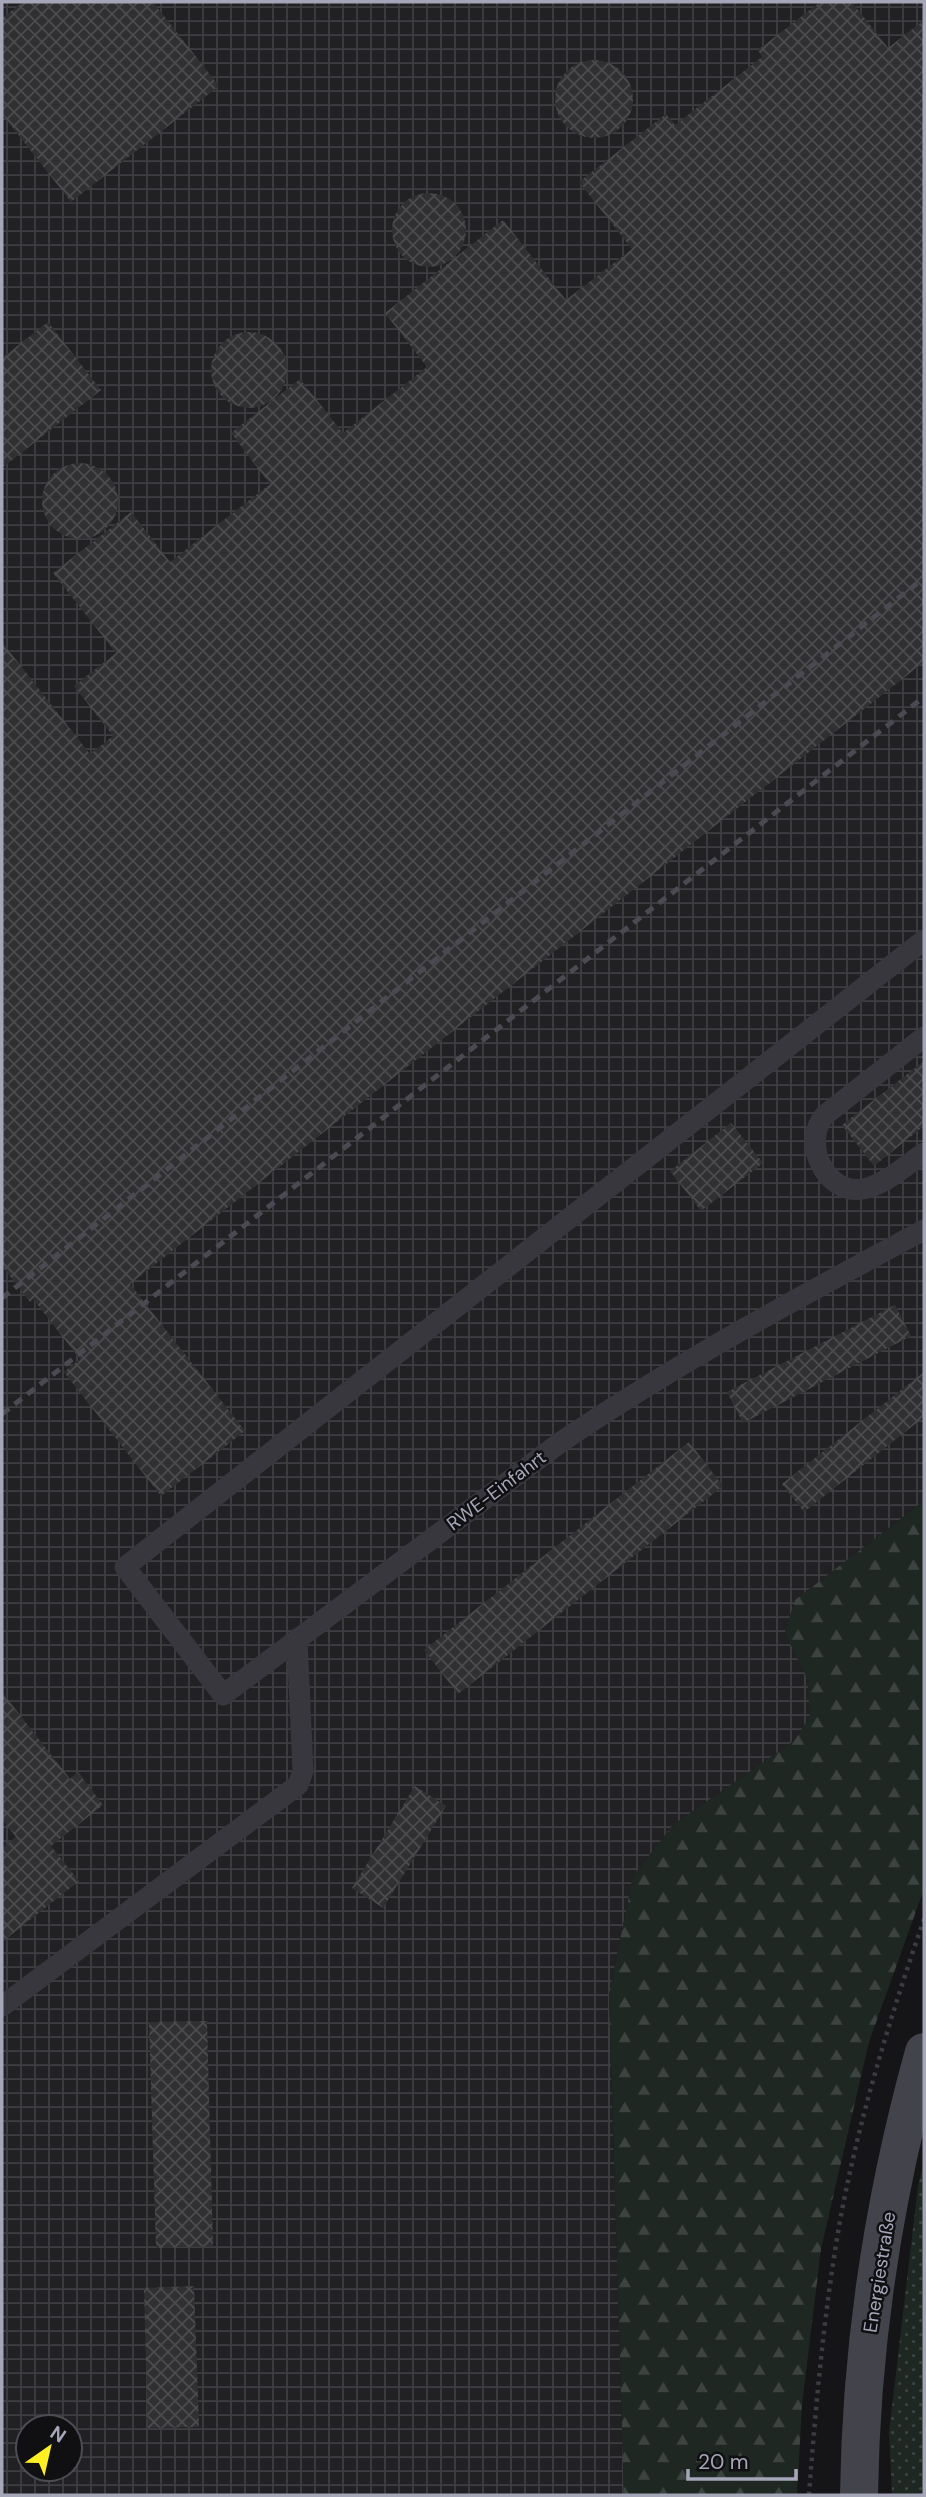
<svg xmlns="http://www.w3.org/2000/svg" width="926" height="2497" font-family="'DM Sans',sans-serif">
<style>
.industrial{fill:url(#industrial-grid);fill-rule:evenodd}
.grass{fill:url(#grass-dots)}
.forest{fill:url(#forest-firs)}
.building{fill:url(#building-cross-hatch)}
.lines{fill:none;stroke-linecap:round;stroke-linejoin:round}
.path{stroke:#3b3b43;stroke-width:4.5;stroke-dasharray:3.5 5;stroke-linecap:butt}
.lane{stroke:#38373e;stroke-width:21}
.secondary{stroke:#43434c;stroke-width:38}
.rail{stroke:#4a4a53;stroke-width:5;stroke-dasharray:9 7;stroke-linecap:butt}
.labels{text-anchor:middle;stroke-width:5;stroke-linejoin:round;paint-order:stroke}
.street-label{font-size:19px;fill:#a5a6b8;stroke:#101012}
</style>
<defs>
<pattern id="industrial-grid" width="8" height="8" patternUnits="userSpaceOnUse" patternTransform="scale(1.75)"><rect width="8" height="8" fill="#212124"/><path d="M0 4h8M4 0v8" fill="none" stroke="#3e3e42"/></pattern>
<pattern id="grass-dots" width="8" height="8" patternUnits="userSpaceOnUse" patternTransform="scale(1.75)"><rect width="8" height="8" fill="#1e2722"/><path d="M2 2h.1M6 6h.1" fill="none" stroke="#3c4340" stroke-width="1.8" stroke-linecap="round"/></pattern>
<pattern id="forest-firs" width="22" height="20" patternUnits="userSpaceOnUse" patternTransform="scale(1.75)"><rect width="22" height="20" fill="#1e2722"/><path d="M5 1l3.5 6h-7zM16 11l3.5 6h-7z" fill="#3c4340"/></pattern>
<pattern id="building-cross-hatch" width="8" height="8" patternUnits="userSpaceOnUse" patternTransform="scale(1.75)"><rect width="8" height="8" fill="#303033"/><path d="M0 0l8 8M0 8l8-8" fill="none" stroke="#4b4b4e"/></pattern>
</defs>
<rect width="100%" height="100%" fill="#151517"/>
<!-- industrial -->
<path class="industrial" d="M2,2H924V1501L795,1600L785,1633L808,1678L810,1717L794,1741L673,1825L633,1876L609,1995L624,2495H2ZM28,2427H70V2469H28Z"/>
<!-- grass -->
<path class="grass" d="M924,2162V2495H892L889,2432L918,2186Z"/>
<!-- forest -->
<path class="forest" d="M924,1501V1889L869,2042L821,2249L802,2405L797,2495H624L609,1995L633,1876L673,1825L794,1741L810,1717L807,1678L785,1633L795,1600Z"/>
<!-- building -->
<g class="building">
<path d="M23,2H153L219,86L71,202L2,114V18Z"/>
<path d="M820,2H852L888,48L924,20V662L130,1284L245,1431L161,1496L64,1372L80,1359L33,1299L30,1302L2,1266V642L90,754L113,736L74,686L116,653L53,573L131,512L170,562L270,484L231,433L300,379L343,433L427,367L385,313L503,220L566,300L632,249L579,182L666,114L675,125L762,57L758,50Z"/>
<circle cx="594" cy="99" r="39"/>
<circle cx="429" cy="230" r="37"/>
<path d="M48,322L101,390L2,468V358Z"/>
<circle cx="249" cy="370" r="38"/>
<circle cx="80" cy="501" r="38"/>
<path d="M924,1061V1126L874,1166L842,1125Z"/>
<path d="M731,1123L763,1163L701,1211L670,1171Z"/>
<path d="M895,1305L911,1336L743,1423L727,1392Z"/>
<path d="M924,1372V1417L804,1512L782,1484Z"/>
<path d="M689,1442L723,1486L458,1694L424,1650Z"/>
<path d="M2,1692L70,1779L78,1772L103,1805L51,1846L79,1881L2,1942V1848L16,1837L2,1819Z"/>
<path d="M415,1786L446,1806L383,1908L352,1888Z"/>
<path d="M207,2021L213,2246L156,2248L149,2022Z"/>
<path d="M194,2286L199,2427L148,2428L144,2288Z"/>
</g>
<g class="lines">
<!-- path -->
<path class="path" d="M809,2495C816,2403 824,2312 840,2221C859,2118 890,2018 924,1919"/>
<!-- lane -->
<g class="lane">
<path d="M924,940L125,1567L223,1695L561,1442C677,1363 801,1296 924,1230"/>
<path d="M924,1037L825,1115C801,1142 825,1195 863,1189C885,1185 906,1165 924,1153"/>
<path d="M2,2006L298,1785L303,1771L297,1639"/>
</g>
<!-- secondary -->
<path class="secondary" d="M859,2495C861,2346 884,2196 924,2052"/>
<!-- rail -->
<g class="rail">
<path d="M2,1298L924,578"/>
<path d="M2,1414L924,697"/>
</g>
</g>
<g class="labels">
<!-- street labels -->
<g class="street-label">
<text transform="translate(496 1490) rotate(-37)" y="7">RWE-Einfahrt</text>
<text transform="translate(879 2272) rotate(-81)" y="7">Energiestraße</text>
</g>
</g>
<!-- border -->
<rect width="926" height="2497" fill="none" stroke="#a5a6b8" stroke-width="7"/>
<!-- north arrow -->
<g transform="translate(49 2448) rotate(34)"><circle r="33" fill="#101012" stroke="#4c4c54" stroke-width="2"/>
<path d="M0-5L12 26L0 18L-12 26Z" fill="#fff024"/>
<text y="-10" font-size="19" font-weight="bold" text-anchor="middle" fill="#a5a6b8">N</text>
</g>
<!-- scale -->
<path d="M688 2469v10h108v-10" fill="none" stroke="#a5a6b8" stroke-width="3.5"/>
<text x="698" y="2469" font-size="21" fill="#a5a6b8" stroke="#101012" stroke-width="5" paint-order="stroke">20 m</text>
</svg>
